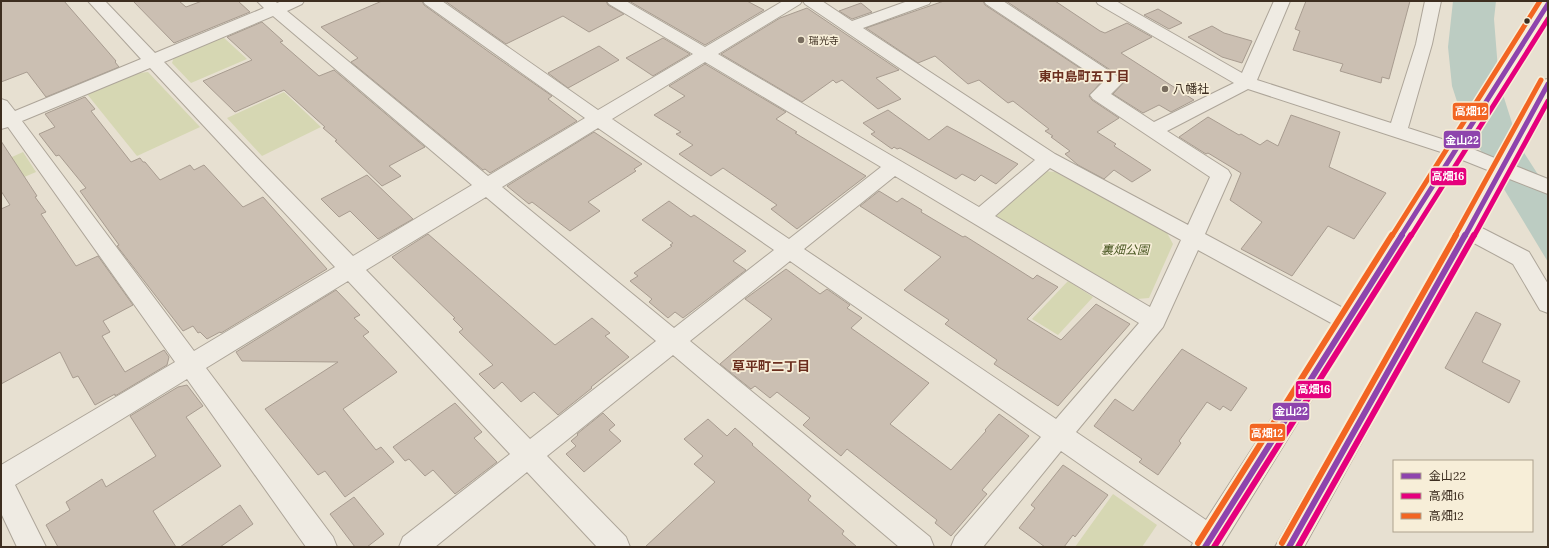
<svg xmlns="http://www.w3.org/2000/svg" width="1549" height="548" font-family="Lora,'Noto Sans JP',serif">
<style>
.green{fill:#d6d7b3}
.water{fill:#bcccc2}
.building{fill:#cbbfb2;stroke:#a89c90}
.lines{fill:none;stroke-linecap:round;stroke-linejoin:round}
.minor-casing{stroke:#ada599;stroke-width:2}
.minor{fill:#efebe3;fill-rule:evenodd}
.bus-1-far1-casing{stroke:#f7eed8;stroke-width:8}
.bus-1-casing{stroke:#f7eed8;stroke-width:10}
.bus-2-far1-casing{stroke:#f7eed8;stroke-width:8}
.bus-2-casing{stroke:#f7eed8;stroke-width:10}
.bus-3-far1-casing{stroke:#f7eed8;stroke-width:8}
.bus-3-casing{stroke:#f7eed8;stroke-width:10}
.bus-1-far1{stroke:#8e44ad;stroke-width:5}
.bus-1{stroke:#8e44ad;stroke-width:6}
.bus-2-far1{stroke:#e5007d;stroke-width:5}
.bus-2{stroke:#e5007d;stroke-width:6}
.bus-3-far1{stroke:#f26522;stroke-width:5}
.bus-3{stroke:#f26522;stroke-width:6}
.bus-dot{fill:#3d2e20;stroke:#f7eed8;stroke-width:1.5}
.poi-dot{fill:#786c5e;stroke:#f7eed8;stroke-width:1.5}
.labels{text-anchor:middle;stroke-width:3.5;stroke-linejoin:round;paint-order:stroke}
.far-poi-label{font-size:10px;fill:#3d2e20;stroke:#f7eed8;text-anchor:start}
.poi-label{font-size:12px;fill:#3d2e20;stroke:#f7eed8;text-anchor:start}
.park-label{font-size:12px;font-style:italic;fill:#4d5a26;stroke:#f7eed8}
.neighbourhood-label{font-size:13px;font-weight:bold;fill:#6b2e1e;stroke:#f7eed8}
.line-badge{stroke:#f7eed8;stroke-width:1.5}
.badge-label{font-size:11px;text-anchor:middle;font-weight:bold;fill:#fff}
</style>
<rect width="100%" height="100%" fill="#e7e0d1"/>
<!-- green -->
<g class="green">
<path d="M223,37L247,59L191,83L172,63L174,57Z"/>
<path d="M148,72L200,127L137,156L87,94L139,73Z"/>
<path d="M284,92L321,127L262,156L227,118Z"/>
<path d="M23,152L36,172L1,187V162Z"/>
<path d="M1045,171L1055,172L1166,231L1173,244L1149,298L1137,299L997,217V213Z"/>
<path d="M1068,281L1093,297L1058,335L1032,319Z"/>
<path d="M1113,494L1157,525L1142,547H1075Z"/>
</g>
<!-- water -->
<path class="water" d="M1453,1H1496L1494,19L1499,82L1519,145L1548,190V262L1464,123L1452,86L1448,47Z"/>
<!-- building -->
<g class="building">
<path d="M1,1H64L116,61L115,62L119,67L46,97L27,72L1,82Z"/>
<path d="M133,1H179L186,7L202,1H238L250,12L174,43Z"/>
<path d="M382,1H422L424,5L489,52L552,96L548,99L577,121L490,173L485,169L483,170L351,62L358,58L321,27Z"/>
<path d="M445,1H606L608,5L624,14L589,32L563,16L506,44Z"/>
<path d="M629,1H747L764,10L705,45Z"/>
<path d="M944,1H983L985,5L1101,82L1089,96L1092,100L1119,118L1097,132L1116,144L1114,146L1151,170L1132,182L1114,170L1104,179L1078,165L1065,154L1070,151L1051,137L1053,136L1045,131L1049,129L1013,101L1008,103L979,80L968,84L935,56L918,63L866,28Z"/>
<path d="M1006,1H1055L1100,31L1105,33L1127,23L1152,37L1121,53L1194,100L1171,112L1159,105L1143,113L1113,94L1124,82L1121,77Z"/>
<path d="M1306,1H1410L1389,79L1382,77L1381,83L1340,71L1343,64L1293,50L1300,31L1295,29Z"/>
<path d="M861,3L872,12L852,19L839,11Z"/>
<path d="M807,8L899,70L876,78L901,99L878,109L842,80L836,83L833,80L802,102L721,54L780,18Z"/>
<path d="M1158,9L1182,23L1169,29L1144,15Z"/>
<path d="M262,22L283,41L280,42L319,76L334,70L425,147L389,166L401,176L382,186L335,141L337,140L323,128L325,127L284,90L235,112L203,81L252,60L227,37Z"/>
<path d="M1212,26L1224,33L1252,41L1242,63L1222,57L1188,37Z"/>
<path d="M663,38L690,54L653,76L626,58Z"/>
<path d="M599,46L619,60L568,88L548,73Z"/>
<path d="M705,64L786,112L776,119L797,132L795,133L866,176L797,229L771,209L777,205L723,168L711,176L679,154L693,145L676,134L681,132L654,115L685,96L669,86Z"/>
<path d="M85,97L95,109L91,111L131,162L140,158L143,162H145L160,180L190,165L194,170L204,165L243,207L263,197L327,269L221,333L220,332L207,339L200,332L198,333L193,326L183,331L117,246L119,245L80,191L86,188L59,155L56,156L39,134L55,127L45,114Z"/>
<path d="M888,110L929,140L947,126L1018,164L996,184L981,175L975,181L962,174L956,179L900,148L897,149L894,147L892,149L871,134L875,132L863,123Z"/>
<path d="M1291,115L1340,132L1329,167L1386,193L1354,239L1328,226L1292,276L1241,249L1262,222L1230,200L1241,173L1208,153L1206,154L1179,137L1208,117L1239,135L1241,134L1260,145L1267,140L1278,146Z"/>
<path d="M594,132L642,164L634,169L636,171L588,202L600,211L570,231L532,202L529,204L507,186Z"/>
<path d="M1,141L37,196L35,197L46,212L41,214L76,266L98,256L133,305L103,321L110,332L102,336L125,372L164,350L169,357L167,365L115,396V394L95,405L78,376L73,378L60,352L1,384V209L10,205L1,191Z"/>
<path d="M367,175L413,219L378,239L350,211L339,217L321,199Z"/>
<path d="M879,191L897,202L902,198L922,210L921,212L963,237L965,236L1033,279L1037,275L1058,287L1027,319L1061,340L1096,304L1130,324L1058,406L994,364L997,360L945,324L949,320L904,290L941,257L860,206Z"/>
<path d="M669,201L691,217L694,215L746,251L733,261L746,270L683,318L675,312L668,318L649,302L652,299L630,281L638,276L634,273L672,246L670,245L673,243L642,220Z"/>
<path d="M428,234L555,345L592,318L610,333L605,336L629,357L591,387L592,388L558,415L534,392L521,402L502,382L494,389L479,374L493,365L459,332L463,329L453,319L455,318L392,257Z"/>
<path d="M786,269L820,294L827,289L850,305L847,308L862,318L851,328L929,383L890,424L951,470L986,431L985,430L999,414L1029,436L982,490L987,494L951,536L935,523L937,520L847,449L841,456L803,425L810,418L777,392L770,398L755,386L751,389L720,364L772,319L745,299Z"/>
<path d="M336,290L360,315L354,318L369,332L363,336L397,372L343,409L376,450L381,447L394,462L345,497L325,471L318,475L265,409L338,362L242,361L236,352Z"/>
<path d="M1476,312L1501,324L1482,362L1520,381L1509,403L1445,368Z"/>
<path d="M1182,349L1247,388L1231,411L1223,406L1220,410L1207,402L1179,441L1181,443L1158,475L1139,462L1142,459L1094,426L1115,399L1133,411Z"/>
<path d="M187,385L203,406L186,417L221,466L153,511L176,547H58L46,525L70,510L66,502L102,479L106,487L156,456L130,416L178,387Z"/>
<path d="M455,403L482,432L474,438L497,462L455,494L433,470L425,476L409,459L405,461L393,447Z"/>
<path d="M603,413L615,425L609,430L621,441L584,472L566,454L576,446L571,441L578,435L577,434Z"/>
<path d="M708,419L727,436L735,428L753,444L752,445L811,496L808,500L844,531L842,534L857,547H645L715,482L694,464L703,456L684,439Z"/>
<path d="M1063,465L1108,495L1075,537L1073,535L1064,547H1045L1019,528L1035,508L1031,505Z"/>
<path d="M354,497L384,534L367,547H355L330,514Z"/>
<path d="M240,505L253,524L220,547H180Z"/>
</g>
<g class="lines">
<defs>
<path id="minor" d="M88,1H105L155,53L264,8L257,1H275L277,3L282,1H304L302,4L287,11L488,176L585,118L425,4L423,1H442L598,110L693,54L609,4L607,1H626L705,47L783,1H802L800,4L718,54L979,207L1035,160L805,4L803,1H822L852,21L908,1H931L929,4L863,28L1055,154L1188,225L1210,177L1093,99L1090,95L1103,82L986,4L984,1H1003L1120,78L1123,82L1111,94L1154,122L1234,83L1098,4L1096,1H1116L1242,73L1274,1H1290L1257,80L1391,123L1416,44L1425,1H1441L1432,44L1408,128L1451,142L1540,4L1542,1H1548V17L1468,147L1497,159L1539,84L1542,80L1548,79V101L1513,165L1548,179V194L1507,178L1480,227L1529,252L1548,284V313L1540,310L1513,264L1472,242L1304,547H1275L1490,171L1460,159L1221,547H1191L1193,543L1061,451L983,547H951L955,537L1041,437L790,261L690,341L930,537L934,547H899L673,355L547,456L626,537L630,547H597L527,472L435,547H399L403,537L510,454L348,281L206,368L333,537L337,547H306L187,379L15,485L46,547H17L1,513V465L175,362L8,127L1,129V99L7,101L15,111L141,59ZM273,16L472,185L353,256L164,62ZM705,62L881,167L789,239L612,119ZM150,68L335,267L194,351L22,121ZM1248,89L1444,153L1343,308L1205,234L1231,175L1228,170L1167,131ZM598,128L774,250L674,328L502,187ZM1050,168L1181,240L1150,307L995,216ZM895,176L1139,323L1056,419L804,249ZM486,197L656,341L530,439L366,270ZM1198,250L1333,324L1206,520L1076,432L1163,327Z"/>
</defs>
<!-- minor casing -->
<use href="#minor" class="minor-casing"/>
<!-- minor -->
<use href="#minor" class="minor"/>
<defs>
<g id="bus-1-far1">
<path d="M1401,236L1548,4"/>
<path d="M1465,236L1548,84"/>
</g>
<g id="bus-1">
<path d="M1205,547L1402,235"/>
<path d="M1289,547L1465,235"/>
</g>
<g id="bus-2-far1">
<path d="M1411,236L1548,19"/>
<path d="M1474,236L1548,101"/>
</g>
<g id="bus-2">
<path d="M1214,547L1411,235"/>
<path d="M1298,547L1474,235"/>
</g>
<g id="bus-3-far1">
<path d="M1392,236L1540,1"/>
<path d="M1455,236L1541,80"/>
</g>
<g id="bus-3">
<path d="M1198,543L1392,235"/>
<path d="M1282,543L1456,235"/>
</g>
</defs>
<!-- bus-1-far1 casing -->
<use href="#bus-1-far1" class="bus-1-far1-casing"/>
<!-- bus-1 casing -->
<use href="#bus-1" class="bus-1-casing"/>
<!-- bus-2-far1 casing -->
<use href="#bus-2-far1" class="bus-2-far1-casing"/>
<!-- bus-2 casing -->
<use href="#bus-2" class="bus-2-casing"/>
<!-- bus-3-far1 casing -->
<use href="#bus-3-far1" class="bus-3-far1-casing"/>
<!-- bus-3 casing -->
<use href="#bus-3" class="bus-3-casing"/>
<!-- bus-1-far1 -->
<use href="#bus-1-far1" class="bus-1-far1"/>
<!-- bus-1 -->
<use href="#bus-1" class="bus-1"/>
<!-- bus-2-far1 -->
<use href="#bus-2-far1" class="bus-2-far1"/>
<!-- bus-2 -->
<use href="#bus-2" class="bus-2"/>
<!-- bus-3-far1 -->
<use href="#bus-3-far1" class="bus-3-far1"/>
<!-- bus-3 -->
<use href="#bus-3" class="bus-3"/>
</g>
<!-- markers -->
<circle class="bus-dot" cx="1527" cy="21" r="3.5"/>
<g class="poi-dot">
<circle cx="801" cy="40" r="4"/>
<circle cx="1165" cy="89" r="4"/>
</g>
<g class="labels">
<!-- far-poi labels -->
<g class="far-poi-label">
<text x="809" y="44">瑞光寺</text>
</g>
<!-- poi labels -->
<g class="poi-label">
<text x="1173" y="93">八幡社</text>
</g>
<!-- park labels -->
<g class="park-label">
<text x="1125" y="254">裏畑公園</text>
</g>
<!-- neighbourhood labels -->
<g class="neighbourhood-label">
<text x="1084" y="81">東中島町五丁目</text>
<text x="771" y="371">草平町二丁目</text>
</g>
</g>
<g class="line-badge">
<rect x="1452" y="102" width="37" height="19" rx="4" fill="#f26522"/>
<rect x="1443" y="130" width="38" height="19" rx="4" fill="#8e44ad"/>
<rect x="1430" y="167" width="37" height="19" rx="4" fill="#e5007d"/>
<rect x="1295" y="380" width="37" height="19" rx="4" fill="#e5007d"/>
<rect x="1272" y="402" width="38" height="19" rx="4" fill="#8e44ad"/>
<rect x="1249" y="423" width="37" height="19" rx="4" fill="#f26522"/>
</g>
<g class="badge-label">
<text x="1471" y="115">高畑12</text>
<text x="1462" y="144">金山22</text>
<text x="1448" y="180">高畑16</text>
<text x="1314" y="393">高畑16</text>
<text x="1291" y="415">金山22</text>
<text x="1267" y="437">高畑12</text>
</g>
<!-- border -->
<rect width="1549" height="548" fill="none" stroke="#3d2e20" stroke-width="4"/>
<!-- legend -->
<rect x="1393" y="460" width="140" height="72" fill="#f7eed8" stroke="#ada18e"/>
<rect x="1401" y="473" width="20" height="6" fill="#8e44ad" stroke="#ada18e"/>
<text x="1429" y="480" font-size="12" fill="#3d2e20">金山22</text>
<rect x="1401" y="493" width="20" height="6" fill="#e5007d" stroke="#ada18e"/>
<text x="1429" y="500" font-size="12" fill="#3d2e20">高畑16</text>
<rect x="1401" y="513" width="20" height="6" fill="#f26522" stroke="#ada18e"/>
<text x="1429" y="520" font-size="12" fill="#3d2e20">高畑12</text>
</svg>
